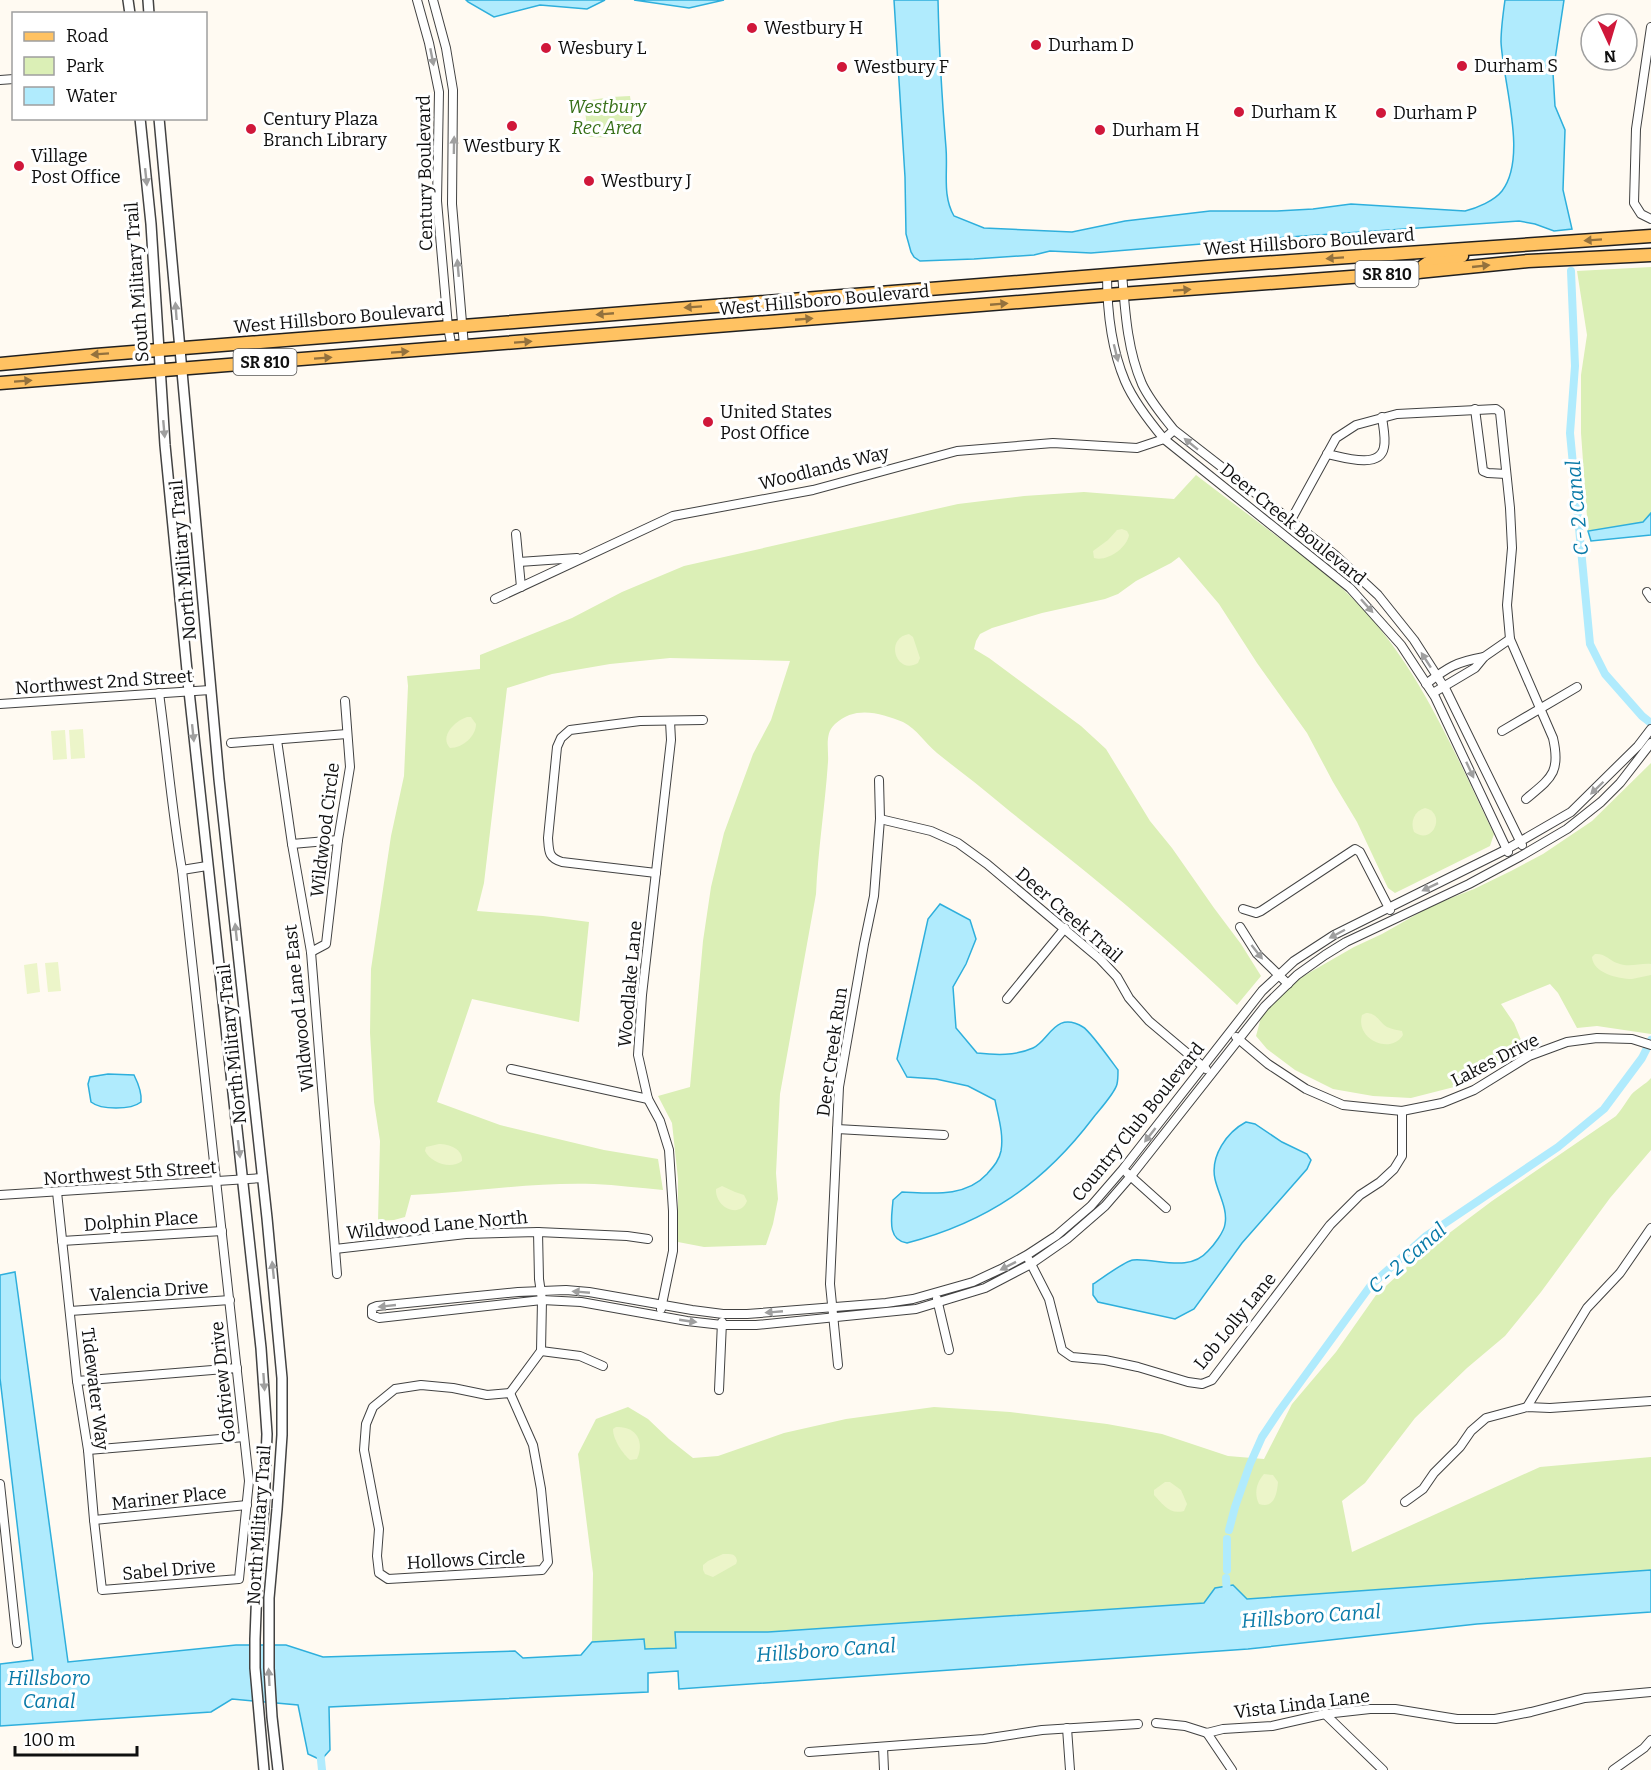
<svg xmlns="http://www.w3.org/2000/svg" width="1651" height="1770" font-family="Bitter,serif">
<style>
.green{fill:#dbefb6}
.pitch{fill:#ecf5c9}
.water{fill:#b0ebfd;stroke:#2eafdc;stroke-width:1.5}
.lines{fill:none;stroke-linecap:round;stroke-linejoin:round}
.canal{stroke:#b0ebfd;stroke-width:8}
.minor-casing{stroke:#424242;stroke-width:10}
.tertiary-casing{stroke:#424242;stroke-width:12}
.primary-casing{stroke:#202020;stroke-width:15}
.minor{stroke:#fff;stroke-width:8}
.tertiary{stroke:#fff;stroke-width:9}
.primary{stroke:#ffc262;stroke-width:12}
.oneway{fill:#9f9f9f}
.oneway2{fill:#93713d}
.poi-dot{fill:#d0173a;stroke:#fff;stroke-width:2}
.labels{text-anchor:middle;stroke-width:6;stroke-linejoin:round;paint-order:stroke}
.shield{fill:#fff;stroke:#575757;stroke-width:1.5}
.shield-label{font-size:16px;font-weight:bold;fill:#0f0f0f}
.poi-label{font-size:18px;fill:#0f0f0f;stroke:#fff;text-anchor:start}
.park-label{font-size:18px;font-style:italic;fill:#366f17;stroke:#fff}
.street-label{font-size:18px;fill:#0f0f0f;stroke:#fff}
.water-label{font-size:20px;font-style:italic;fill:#097aa8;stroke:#fff}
</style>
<rect width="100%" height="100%" fill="#fffaf2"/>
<!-- green -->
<g class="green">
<path d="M630,96C631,104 634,117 631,124C624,140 601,137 588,137L584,101L611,97Z"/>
<path d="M1651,267V513L1643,522L1588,531L1581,433V375L1587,335L1577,271Z"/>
<path d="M1196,475C1226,498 1257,521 1287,544C1308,560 1329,575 1347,593C1416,658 1453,750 1494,834L1490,846L1395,893L1388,888L1357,822L1333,782L1307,733L1257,663L1219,604L1179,557L1171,563L1136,581L1118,594L1105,599L1042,613L992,628L980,634L976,641L974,649L989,658L1081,726L1106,749L1150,821L1172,848L1214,908L1241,944L1261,976L1237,1005C1189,959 1138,914 1086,872C1058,849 1029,827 1001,804C980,786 958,770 937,753C925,743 917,729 903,722C881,713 855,705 835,724C824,734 829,749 828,762C825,806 818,850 816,894L780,1094L776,1173L778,1199L773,1224L766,1245L704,1247L678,1242V1179L672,1123L658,1096L690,1087L703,941L711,887L724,833L753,754L771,720L790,661L670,658L610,664L552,674L507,688L484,883L477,911L543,916L589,922L579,1022L472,999L437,1102L500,1125L604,1150L658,1159L663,1190C640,1188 617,1185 594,1184C533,1182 472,1192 411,1195L405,1217L394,1220L378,1221L380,1141L374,1102L370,1033L371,969L391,836L404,776L408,686L407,676L480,669V655L572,618L622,592L684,566L958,504L1024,496L1084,492L1174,499Z"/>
<path d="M1651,763V1034L1597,1026L1577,1028L1558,993L1550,984L1501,1004L1514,1023L1524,1047L1508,1055L1458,1086L1411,1098L1373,1096L1333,1089L1295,1070L1267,1049L1256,1036L1262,1014L1281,991L1307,974L1354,947L1382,934L1433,905L1474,889L1511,871L1543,854L1592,821Z"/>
<path d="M1651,1078V1150L1610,1198L1541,1292L1505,1336L1467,1368L1415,1418L1365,1483L1342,1501L1352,1552L1540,1467L1651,1457V1570L1247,1599L1233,1585L1215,1588L1204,1603L768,1632H676V1648L645,1649L644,1639L592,1642L593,1573L578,1454L596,1419L628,1407L648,1419L669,1439L693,1458L718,1456L784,1433L846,1419L934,1407L1010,1412L1107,1424L1162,1434L1228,1456L1264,1459L1292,1404L1336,1352L1376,1295L1420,1255L1492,1201L1616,1116C1622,1109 1626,1102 1631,1095C1637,1088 1645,1085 1651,1078Z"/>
</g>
<!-- pitch -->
<g class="pitch">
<path d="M1122,529L1127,531L1129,535C1127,548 1107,562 1094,558L1093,551L1108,540L1117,530Z"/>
<path d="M909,634L913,637L920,658L918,663C896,676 884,638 909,634Z"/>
<path d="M467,717H471L476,724C476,736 463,748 450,748C439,736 455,721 467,717Z"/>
<path d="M83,729L85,758L71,759L69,730Z"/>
<path d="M65,730L67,759L53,760L51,731Z"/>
<path d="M1425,808C1447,813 1433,846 1414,832C1410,822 1414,811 1425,808Z"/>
<path d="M1595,954C1605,953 1609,960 1617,963C1628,968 1640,963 1651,964V975C1645,976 1638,978 1632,979C1618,979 1593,973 1592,957Z"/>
<path d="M58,962L61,991L48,992L45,963Z"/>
<path d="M37,963L40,992L27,994L24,965Z"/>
<path d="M1366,1013C1377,1013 1379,1022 1387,1027C1391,1029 1397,1030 1402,1031L1403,1035C1391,1055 1355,1040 1362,1015Z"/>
<path d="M439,1144C449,1144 463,1149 462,1161C451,1170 431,1163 425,1151L426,1147Z"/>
<path d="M722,1186L735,1192L744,1195L747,1201C740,1219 715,1208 716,1189Z"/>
<path d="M616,1427C636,1426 645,1441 637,1459L630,1460C623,1454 613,1440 613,1429Z"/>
<path d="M1264,1474L1273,1475L1278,1482C1277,1494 1274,1509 1259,1504C1254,1494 1256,1483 1264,1474Z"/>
<path d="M1165,1482H1170L1181,1490L1187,1504L1184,1511C1169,1515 1163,1504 1154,1495V1490Z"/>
<path d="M723,1554C730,1554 736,1553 737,1561L736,1564L713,1577L705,1574L703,1570V1565L708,1561Z"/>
</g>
<!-- water -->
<g class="water">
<path d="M466,0H605L587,9L540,5L494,17L468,2Z"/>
<path d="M634,0H724L689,8Z"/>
<path d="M894,0H938C939,49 942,99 946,148C948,172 942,195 954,216L984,228L1072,232L1125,221L1210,211H1277L1313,209L1351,204L1465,211C1477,208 1494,201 1502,191C1528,157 1503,83 1501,42C1501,28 1503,14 1505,0H1564L1553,73L1555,106L1565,130L1563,190L1572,229L1554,231L1535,224L1519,221L1275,238L1091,253L1050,251L1034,255L974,259L920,261L914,257L911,252L906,234L905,177Z"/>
<path d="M1651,513V535L1591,541L1588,531L1643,522Z"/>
<path d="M940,904L970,920L976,939L966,964L953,987L956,1028L977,1053C996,1055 1015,1056 1033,1048C1049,1041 1055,1010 1083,1027C1090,1031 1112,1062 1118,1070C1118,1075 1118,1080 1117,1084C1115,1093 1100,1109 1093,1118C1043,1184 987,1222 907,1243C886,1240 892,1216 893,1200L902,1192C931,1193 965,1198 987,1174C993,1167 999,1161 1001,1151C1004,1134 998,1116 995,1100L968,1086L936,1079L907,1077L897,1059L928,919Z"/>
<path d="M108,1074L134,1075C138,1083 142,1094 141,1102C131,1110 101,1110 91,1102L88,1084L90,1077Z"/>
<path d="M1246,1122L1255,1124L1282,1142L1307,1154L1311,1160L1307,1169L1242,1243L1194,1309L1175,1319L1098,1302L1093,1295V1284C1101,1279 1125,1261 1133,1260C1157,1258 1189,1273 1208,1251C1214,1245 1224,1232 1225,1224C1228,1209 1218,1193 1215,1179C1210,1156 1227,1132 1246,1122Z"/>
<path d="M15,1272L68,1662L236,1645H286L323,1657L515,1651L523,1658L581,1655L592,1642L644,1639L645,1649L676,1648L675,1632H768L1204,1603L1215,1588L1233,1585L1247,1599L1651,1570V1612L1477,1624L1248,1649L679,1689L678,1671L648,1673V1692L329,1707L330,1750L321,1760L308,1754L298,1705L232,1699L211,1712L0,1726V1664L33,1660L0,1378V1275Z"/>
</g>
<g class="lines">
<!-- canal -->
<g class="canal">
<path d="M1571,271L1575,366L1570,433L1590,644L1605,674L1642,716L1651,723"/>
<path d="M1229,1530L1235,1507L1250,1464L1262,1437L1280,1410L1371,1285L1426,1236L1558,1147L1604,1109L1642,1058L1651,1040"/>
<path d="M1227,1570V1539"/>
<path d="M1226,1578L1227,1595"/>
<path d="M320,1750L322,1770"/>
</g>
<defs>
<g id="minor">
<path d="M417,0L429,43L439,92L437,201L448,327L452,348"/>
<path d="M433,0L446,48L453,90L452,204L464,346"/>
<path d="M1651,27L1636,129L1634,203L1641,214L1651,219"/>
<path d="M0,80L14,79"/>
<path d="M1122,273C1125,310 1127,349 1142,384C1150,401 1163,416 1174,430L1335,555L1378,595L1414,640L1446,690L1522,845"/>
<path d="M1107,274C1107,310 1111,348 1125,381C1134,402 1149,421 1164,439L1350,588L1401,645L1435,697L1508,852"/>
<path d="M1475,409L1483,471L1488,473L1506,474"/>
<path d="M1327,454C1342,457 1380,470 1384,447C1386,438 1383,426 1382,417"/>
<path d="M1291,520L1336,438L1356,425L1397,414L1496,409L1500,412L1510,508L1512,548L1507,605L1510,639"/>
<path d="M516,534L521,587"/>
<path d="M519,562L577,558"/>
<path d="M1647,592L1651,598"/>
<path d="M495,599L673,516L813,490L957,451L1053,443L1137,448L1164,439L1174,430"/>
<path d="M1426,684C1448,667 1456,662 1484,657"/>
<path d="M1433,693L1475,668L1484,657L1510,639L1553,738C1561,773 1551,778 1526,799"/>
<path d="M0,704L210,690"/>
<path d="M1651,729L1638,746L1571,812L1507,849L1334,935L1294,961L1262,991L1123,1169L1091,1206L1056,1236L1027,1255L1003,1268L973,1282L913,1299L886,1303L747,1314H723L692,1310L589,1292L566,1290L518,1292L377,1306L372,1308V1315L379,1318L542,1300L581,1302L687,1321L722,1325H756L916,1309L985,1288L1031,1264L1067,1239L1105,1206L1131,1176L1265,1006L1297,975L1325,955L1346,942L1469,884L1521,856L1567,829L1601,802L1620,783L1651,743"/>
<path d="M1502,731L1577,687"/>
<path d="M277,740L292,844L311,952L337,1274"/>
<path d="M231,743L347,734"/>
<path d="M880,819L931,831L958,843L987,864L1100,959L1117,977L1129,998L1149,1021L1206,1069"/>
<path d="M292,844L338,840"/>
<path d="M182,870L207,866"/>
<path d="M656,873L562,862C548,858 549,851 548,838L557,747L561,738L570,730L640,721L703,720"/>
<path d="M1243,909L1256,913L1261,911L1355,849L1360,852L1390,910"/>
<path d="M1240,927L1257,954L1288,984"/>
<path d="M311,952L326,944L338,840L350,767L345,701"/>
<path d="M1007,999L1065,928"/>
<path d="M1236,1037L1268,1064L1306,1089L1343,1105L1402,1111L1442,1103L1474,1090L1529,1056L1567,1042L1597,1038L1632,1039L1651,1045"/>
<path d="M511,1069L648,1099"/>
<path d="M837,1129L944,1135"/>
<path d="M1127,1173L1166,1208"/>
<path d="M57,1192L77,1381L88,1450L94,1520L102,1590L239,1579L249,1481L182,870C172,811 167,752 159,693"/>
<path d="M0,1195L263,1178"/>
<path d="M62,1241L222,1231"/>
<path d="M335,1249L466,1234L538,1232L627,1236L648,1239"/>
<path d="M1029,1260L1049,1299L1062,1350L1072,1357L1105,1360L1138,1367L1188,1382L1202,1384L1212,1380L1330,1225L1360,1195L1380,1182L1394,1169L1402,1156V1111"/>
<path d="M937,1299L949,1350"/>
<path d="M661,1309L673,1251V1211L669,1150L660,1121L648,1099L638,1055L642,995L671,740L670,721"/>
<path d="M70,1311L230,1300"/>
<path d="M541,1351L580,1356L603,1366"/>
<path d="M838,1365L830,1284L839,1087L864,944L874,896L880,819L879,780"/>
<path d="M77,1381L237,1368"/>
<path d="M421,1385L453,1388L487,1395L510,1393L533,1445L541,1489L548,1562L542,1570L388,1579L379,1573L377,1556L379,1529L364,1450L366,1424L373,1407L395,1389Z"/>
<path d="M719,1390L722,1322"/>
<path d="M510,1393L541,1351L542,1300L539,1279L538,1232"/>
<path d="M1527,1407L1587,1308L1620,1273L1651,1228"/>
<path d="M88,1450L244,1437"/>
<path d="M0,1484L17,1643"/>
<path d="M1405,1502L1423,1489L1434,1473L1460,1447L1471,1431L1486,1418L1527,1407L1550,1408L1651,1401"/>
<path d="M94,1520L247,1505"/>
<path d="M1325,1714L1383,1770"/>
<path d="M1156,1723L1185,1726L1207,1733L1223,1729L1272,1726L1325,1714L1370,1709H1395L1457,1719H1495L1531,1712L1585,1698L1651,1692"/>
<path d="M1067,1728L1070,1770"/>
<path d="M1207,1733L1232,1770"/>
<path d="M883,1747L884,1770"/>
<path d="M809,1752L984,1739L1042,1730L1138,1724"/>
<path d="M1613,1770L1644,1748L1651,1740"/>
</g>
<g id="tertiary">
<path d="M128,0L130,14"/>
<path d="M148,0L149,14"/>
<path d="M140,118L151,224L165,445L189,691L261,1348L267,1434L264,1509L258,1560L255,1639V1668L264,1770"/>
<path d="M159,118L219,779L267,1218L282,1378V1435L277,1509L269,1598V1668L272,1717L278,1770"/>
</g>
<g id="primary">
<path d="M1418,272C1430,255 1445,261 1462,256"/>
<path d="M0,364L96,355L1233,265L1651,236"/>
<path d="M0,383L1107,295L1418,272L1528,261L1651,255"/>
</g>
</defs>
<!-- minor casing -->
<use href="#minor" class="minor-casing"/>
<!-- tertiary casing -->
<use href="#tertiary" class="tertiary-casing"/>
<!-- primary casing -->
<use href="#primary" class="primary-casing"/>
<!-- minor -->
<use href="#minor" class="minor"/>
<!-- tertiary -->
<use href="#tertiary" class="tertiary"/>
<!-- primary -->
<use href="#primary" class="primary"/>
</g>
<!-- one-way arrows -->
<defs><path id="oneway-solid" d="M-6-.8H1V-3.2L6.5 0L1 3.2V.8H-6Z" transform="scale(1.5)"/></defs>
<g class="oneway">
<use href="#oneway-solid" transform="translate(432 57) rotate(79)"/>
<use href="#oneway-solid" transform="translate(454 145) rotate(-89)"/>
<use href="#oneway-solid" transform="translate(146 177) rotate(84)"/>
<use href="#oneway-solid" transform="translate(458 268) rotate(-95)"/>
<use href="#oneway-solid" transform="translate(176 311) rotate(-94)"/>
<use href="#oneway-solid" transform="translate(1116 353) rotate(76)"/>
<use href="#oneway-solid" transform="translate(164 429) rotate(85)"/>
<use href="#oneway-solid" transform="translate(1191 444) rotate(-141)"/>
<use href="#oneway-solid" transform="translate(1367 606) rotate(48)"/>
<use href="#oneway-solid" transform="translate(1426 660) rotate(-123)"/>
<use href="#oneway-solid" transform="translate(193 733) rotate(84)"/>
<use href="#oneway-solid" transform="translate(1470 770) rotate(65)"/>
<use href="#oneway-solid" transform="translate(1597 788) rotate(136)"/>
<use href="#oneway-solid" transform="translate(1430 887) rotate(154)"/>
<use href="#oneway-solid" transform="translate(236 932) rotate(-96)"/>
<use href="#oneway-solid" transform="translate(1337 934) rotate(152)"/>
<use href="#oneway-solid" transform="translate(1257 952) rotate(52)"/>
<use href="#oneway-solid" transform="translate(1150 1135) rotate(128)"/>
<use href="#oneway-solid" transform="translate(239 1149) rotate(83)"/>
<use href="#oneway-solid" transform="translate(1008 1266) rotate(153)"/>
<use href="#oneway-solid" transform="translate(273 1270) rotate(-96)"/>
<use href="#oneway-solid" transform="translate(581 1292) rotate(-175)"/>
<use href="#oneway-solid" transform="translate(387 1306) rotate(174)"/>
<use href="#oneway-solid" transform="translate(774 1312) rotate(175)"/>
<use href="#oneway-solid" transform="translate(688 1321) rotate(8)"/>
<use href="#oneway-solid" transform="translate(264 1382) rotate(86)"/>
<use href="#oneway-solid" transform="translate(269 1677) rotate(-93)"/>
</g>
<g class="oneway2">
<use href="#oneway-solid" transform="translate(1593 240) rotate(176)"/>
<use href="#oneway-solid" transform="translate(1335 258) rotate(176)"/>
<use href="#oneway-solid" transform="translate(1481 266) rotate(-6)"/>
<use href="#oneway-solid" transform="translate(1182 290) rotate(-4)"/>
<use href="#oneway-solid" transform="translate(999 304) rotate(-5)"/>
<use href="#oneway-solid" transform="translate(693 307) rotate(176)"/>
<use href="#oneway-solid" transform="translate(605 314) rotate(175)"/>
<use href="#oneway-solid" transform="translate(804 319) rotate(-5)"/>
<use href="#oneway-solid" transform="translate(523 342) rotate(-4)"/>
<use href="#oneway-solid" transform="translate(400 352) rotate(-4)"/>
<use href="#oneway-solid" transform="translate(100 354) rotate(176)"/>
<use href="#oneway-solid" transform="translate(323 358) rotate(-4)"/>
<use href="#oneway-solid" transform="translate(23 381) rotate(-4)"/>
</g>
<!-- markers -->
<g class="poi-dot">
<circle cx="752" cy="28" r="6"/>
<circle cx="1036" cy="45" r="6"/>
<circle cx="546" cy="48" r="6"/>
<circle cx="1462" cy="66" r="6"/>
<circle cx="842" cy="67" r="6"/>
<circle cx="1239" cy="112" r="6"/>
<circle cx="1381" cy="113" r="6"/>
<circle cx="512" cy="126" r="6"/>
<circle cx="251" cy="129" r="6"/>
<circle cx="1100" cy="130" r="6"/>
<circle cx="19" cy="166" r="6"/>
<circle cx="589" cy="181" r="6"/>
<circle cx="708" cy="422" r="6"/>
</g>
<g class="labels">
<!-- shield labels -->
<g class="shield">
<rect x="1355.5" y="261" width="63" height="26" rx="4.5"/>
<rect x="233.5" y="349" width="63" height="26" rx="4.5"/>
</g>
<g class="shield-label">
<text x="1387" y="280">SR 810</text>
<text x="265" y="368">SR 810</text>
</g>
<!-- poi labels -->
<g class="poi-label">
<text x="764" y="34">Westbury H</text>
<text x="1048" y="51">Durham D</text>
<text x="558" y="54">Wesbury L</text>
<text x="1474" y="72">Durham S</text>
<text x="854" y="73">Westbury F</text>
<text x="1251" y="118">Durham K</text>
<text x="1393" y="119">Durham P</text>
<text x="263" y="125">Century Plaza<tspan x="263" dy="21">Branch Library</tspan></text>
<text x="1112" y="136">Durham H</text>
<text x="512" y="152" text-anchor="middle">Westbury K</text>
<text x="31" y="162">Village<tspan x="31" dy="21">Post Office</tspan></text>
<text x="601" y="187">Westbury J</text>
<text x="720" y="418">United States<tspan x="720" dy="21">Post Office</tspan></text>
</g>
<!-- park labels -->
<g class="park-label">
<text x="607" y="113">Westbury<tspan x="607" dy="21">Rec Area</tspan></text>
</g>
<!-- street labels -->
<g class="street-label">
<text transform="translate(425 173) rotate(-91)" y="6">Century Boulevard</text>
<text transform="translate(1309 242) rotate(-4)" y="6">West Hillsboro Boulevard</text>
<text transform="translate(137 282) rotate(-94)" y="6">South Military Trail</text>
<text transform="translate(824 300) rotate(-5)" y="6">West Hillsboro Boulevard</text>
<text transform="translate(339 318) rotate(-5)" y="6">West Hillsboro Boulevard</text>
<text transform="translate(824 468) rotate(-14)" y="6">Woodlands Way</text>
<text transform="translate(1293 524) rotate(39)" y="6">Deer Creek Boulevard</text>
<text transform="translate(183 560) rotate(-95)" y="6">North Military Trail</text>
<text transform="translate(104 682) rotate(-4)" y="6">Northwest 2nd Street</text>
<text transform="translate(325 830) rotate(-83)" y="6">Wildwood Circle</text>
<text transform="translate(1069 915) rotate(41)" y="6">Deer Creek Trail</text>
<text transform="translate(630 984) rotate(-85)" y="6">Woodlake Lane</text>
<text transform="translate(299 1008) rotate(-96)" y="6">Wildwood Lane East</text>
<text transform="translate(232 1044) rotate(-96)" y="6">North Military Trail</text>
<text transform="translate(832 1052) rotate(-82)" y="6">Deer Creek Run</text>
<text transform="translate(1495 1060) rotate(-27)" y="6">Lakes Drive</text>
<text transform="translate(1138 1122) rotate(-51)" y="6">Country Club Boulevard</text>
<text transform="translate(130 1173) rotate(-4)" y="6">Northwest 5th Street</text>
<text transform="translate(141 1221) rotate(-4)" y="6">Dolphin Place</text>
<text transform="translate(437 1225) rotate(-5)" y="6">Wildwood Lane North</text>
<text transform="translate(149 1291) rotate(-4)" y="6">Valencia Drive</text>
<text transform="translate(1235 1321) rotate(-51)" y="6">Lob Lolly Lane</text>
<text transform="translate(223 1382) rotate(-96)" y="6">Golfview Drive</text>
<text transform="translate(95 1389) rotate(83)" y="6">Tidewater Way</text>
<text transform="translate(169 1498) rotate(-6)" y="6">Mariner Place</text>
<text transform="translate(259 1525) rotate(-86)" y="6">North Military Trail</text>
<text transform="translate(466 1560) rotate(-3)" y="6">Hollows Circle</text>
<text transform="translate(169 1570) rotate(-5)" y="6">Sabel Drive</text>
<text transform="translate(1302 1704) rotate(-7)" y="6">Vista Linda Lane</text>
</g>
<!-- water labels -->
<g class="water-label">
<text transform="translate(1577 508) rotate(-95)" y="7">C - 2 Canal</text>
<text transform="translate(1407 1258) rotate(-41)" y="7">C - 2 Canal</text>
<text transform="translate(1311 1616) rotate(-4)" y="7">Hillsboro Canal</text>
<text transform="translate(826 1650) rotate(-4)" y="7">Hillsboro Canal</text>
<text x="49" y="1685">Hillsboro<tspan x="49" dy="23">Canal</tspan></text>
</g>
</g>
<!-- legend -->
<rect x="12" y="12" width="195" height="108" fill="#ffffff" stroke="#9f9f9f" stroke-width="1.5"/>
<rect x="24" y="32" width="30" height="9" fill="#ffc262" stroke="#9f9f9f" stroke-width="1.5"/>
<text x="66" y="42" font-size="18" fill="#0f0f0f">Road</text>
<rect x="24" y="57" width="30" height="18" fill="#dbefb6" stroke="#9f9f9f" stroke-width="1.5"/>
<text x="66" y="72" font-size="18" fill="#0f0f0f">Park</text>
<rect x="24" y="87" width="30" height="18" fill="#b0ebfd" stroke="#9f9f9f" stroke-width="1.5"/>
<text x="66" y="102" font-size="18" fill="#0f0f0f">Water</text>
<!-- north arrow -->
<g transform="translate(1609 42) rotate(176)"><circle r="28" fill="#ffffff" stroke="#9f9f9f" stroke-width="1.5"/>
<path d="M0-4.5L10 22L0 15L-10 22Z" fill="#d0173a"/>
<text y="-9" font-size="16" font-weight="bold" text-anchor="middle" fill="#0f0f0f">N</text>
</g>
<!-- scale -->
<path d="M15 1746v9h122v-9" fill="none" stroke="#0f0f0f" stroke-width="3"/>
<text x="24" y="1746" font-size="18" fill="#0f0f0f" stroke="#ffffff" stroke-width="4.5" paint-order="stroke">100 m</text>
</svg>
